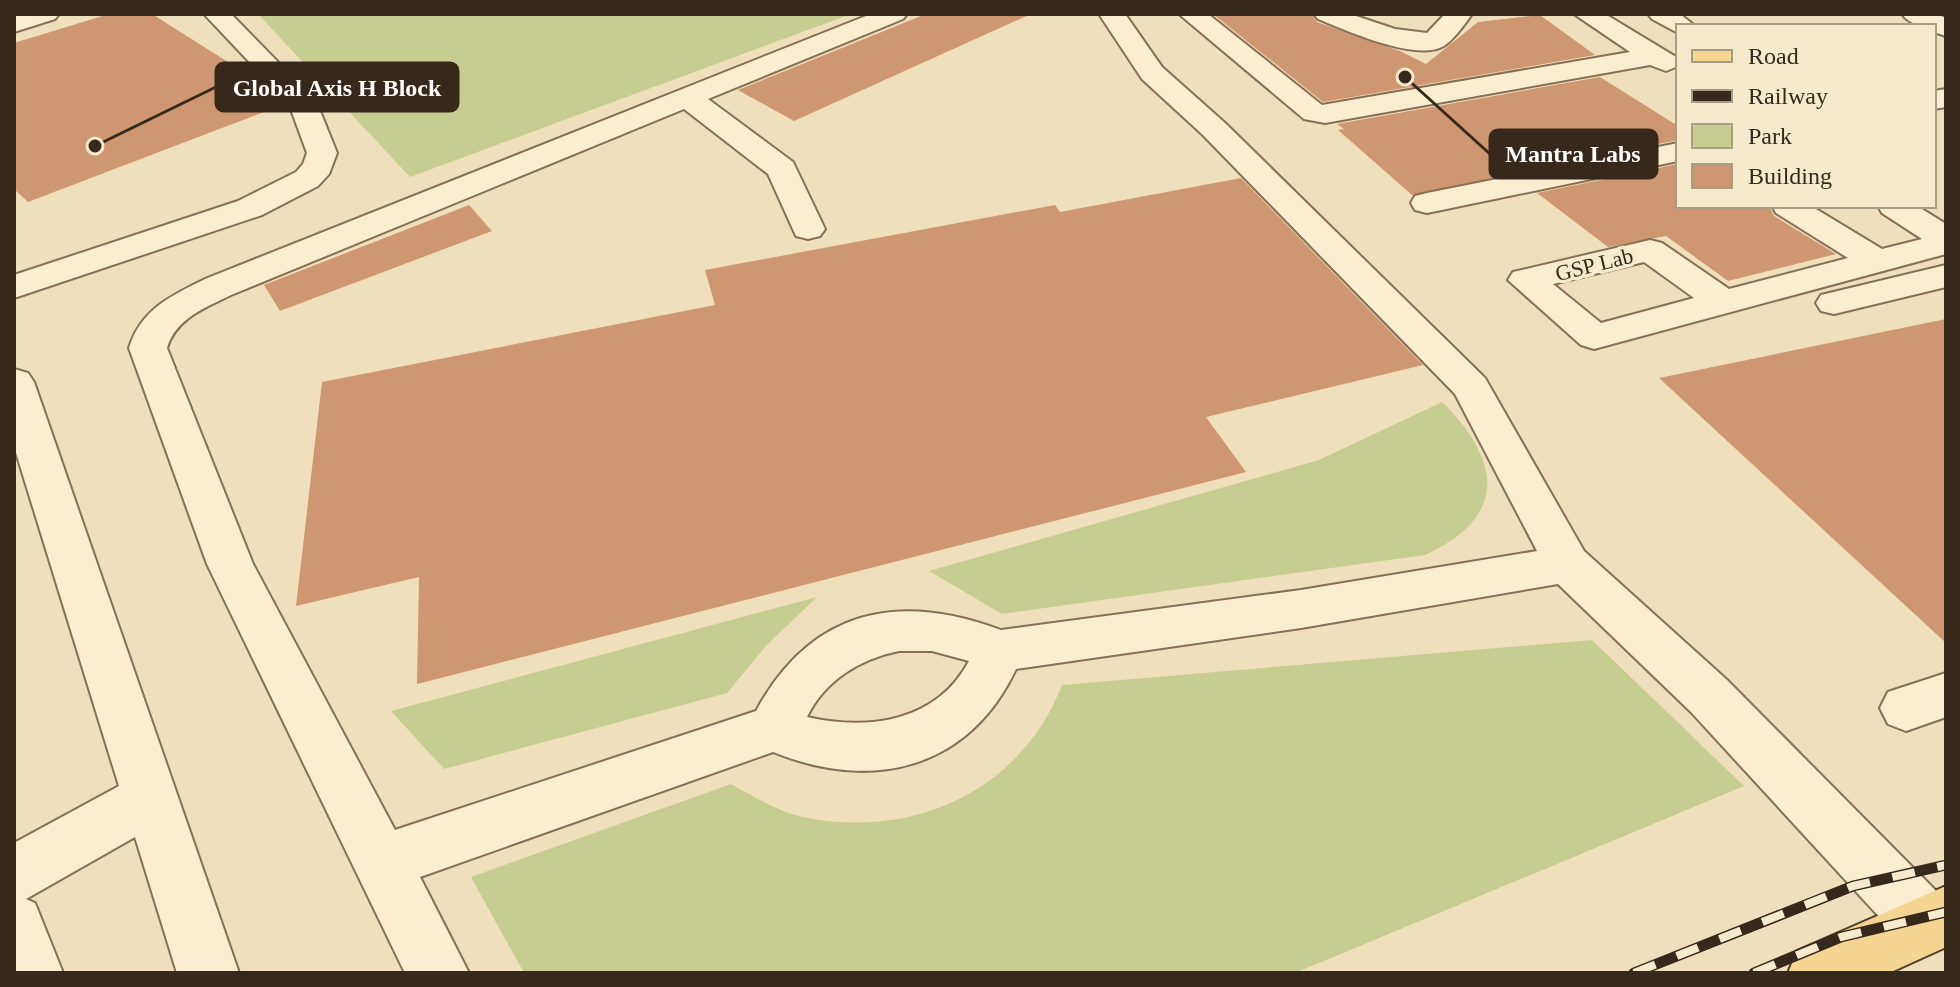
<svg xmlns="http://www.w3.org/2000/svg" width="1960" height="987" font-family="Georgia,serif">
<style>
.green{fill:#c6cd91}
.building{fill:#cf9771}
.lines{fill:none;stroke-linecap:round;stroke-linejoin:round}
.minor-casing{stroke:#876f56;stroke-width:4}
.major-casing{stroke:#543d2a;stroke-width:4}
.minor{fill:#faedd0;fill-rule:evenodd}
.major{fill:#f5d592;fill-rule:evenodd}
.rail-casing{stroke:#36281b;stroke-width:11}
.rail{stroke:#f6eacc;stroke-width:8;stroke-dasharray:23;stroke-linecap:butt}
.labels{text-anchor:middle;stroke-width:7;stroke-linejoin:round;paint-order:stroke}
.street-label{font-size:22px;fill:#36281b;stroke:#f6eacc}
.leader{fill:none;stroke:#36281b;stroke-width:3}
.callout-dot{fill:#36281b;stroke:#f6eacc;stroke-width:3}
.callout{fill:#36281b;stroke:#36281b;stroke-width:3}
.callout-label{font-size:24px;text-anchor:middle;font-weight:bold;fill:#fff}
</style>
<rect width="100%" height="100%" fill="#efdfbd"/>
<!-- green -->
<g class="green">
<path d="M258,14H851L410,177Z"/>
<path d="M1442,402C1502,461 1508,517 1425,555L1002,614L929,571L1319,460Z"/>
<path d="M817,597L765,647L727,693L444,769L391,711Z"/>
<path d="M1592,640L1744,786L1295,973H524L471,877L731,784C754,797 777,811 803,817C913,840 1021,791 1062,685Z"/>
</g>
<!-- building -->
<g class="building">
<path d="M109,14H152L272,90L285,104L28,202L14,189V43Z"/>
<path d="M926,14H1031L794,121L738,90Z"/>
<path d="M1213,14H1311L1317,22L1400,51L1426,64L1478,22L1540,15L1595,55L1323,102Z"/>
<path d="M1600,77L1678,126V140L1412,195L1338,130L1344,129L1337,124Z"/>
<path d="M1678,164V206H1769L1774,216L1836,254L1728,281L1666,236L1608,247L1537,193Z"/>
<path d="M1241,178L1423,365L1206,417L1246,472L417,684L419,577L296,606L322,382L715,305L705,270L1055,205L1060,212Z"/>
<path d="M469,205L492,231L280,311L264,285Z"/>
<path d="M1946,319V643L1659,378Z"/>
</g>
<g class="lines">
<defs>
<g id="minor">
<path d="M19,14H59L55,19L14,32V16Z"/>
<path d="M204,14H231L316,101L337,153L329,174L318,186L262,215L14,298V275L238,201L296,172L303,164L307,153L289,104Z"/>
<path d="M871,14H907L903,19L708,99L793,162L825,229L820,236L808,239L796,236L768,174L684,109L231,295C205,308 176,318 167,348L253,564L395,830L756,711C811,610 897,591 1001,630L1301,590L1537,551L1455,394L1203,135L1142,79L1099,14H1125L1162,67L1225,123L1485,378L1584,551L1727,680L1946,901V947L1927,955L1906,946L1691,712L1558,584L1301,628L1016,669C968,770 872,792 773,752L420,877L469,973H405L207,564L129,348C141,309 171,296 205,279ZM899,651H932L969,661C937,722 868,731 807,717C825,680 860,659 899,651Z"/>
<path d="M1179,14H1208L1322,105L1630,52L1574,14H1605L1676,57L1678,66L1666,71L1650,65L1325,123L1304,119Z"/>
<path d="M1314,14H1350L1395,29L1427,33L1445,14H1472C1465,24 1452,42 1442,47C1414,61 1345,30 1318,19Z"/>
<path d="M1648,14H1680L1695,26H1678V33L1652,19Z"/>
<path d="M1902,14H1936L1946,18V36L1934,32V26C1922,26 1910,25 1902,14Z"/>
<path d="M1946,89V107L1934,109V91Z"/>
<path d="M1678,143V161L1427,213L1415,210L1411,203L1415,196L1427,193Z"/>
<path d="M1772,206H1811L1882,249L1922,239L1882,213L1878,206H1917L1946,224V254L1594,349L1581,345L1508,280L1513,272L1650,240L1662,243L1729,289L1848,258L1776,213ZM1644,262L1694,298L1601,323L1553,284Z"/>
<path d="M1946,265V287L1834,314L1821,311L1816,303L1821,295Z"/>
<path d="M14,369L28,373L34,382L239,973H177L135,837L26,899L35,903L63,973H14V843L119,786L14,446Z"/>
<path d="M1946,673V717L1906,731L1888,724L1880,708L1888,692Z"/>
</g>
<path id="major" d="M1946,886V947L1889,973H1788L1797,951Z"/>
</defs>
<!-- minor casing -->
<use href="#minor" class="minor-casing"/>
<!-- major casing -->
<use href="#major" class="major-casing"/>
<!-- minor -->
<use href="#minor" class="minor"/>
<!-- major -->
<use href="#major" class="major"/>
<defs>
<g id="rail">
<path d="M1634,973L1853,886L1946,865"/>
<path d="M1754,973L1841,937L1946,912"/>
</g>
</defs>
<!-- rail casing -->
<use href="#rail" class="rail-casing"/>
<!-- rail -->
<use href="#rail" class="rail"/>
</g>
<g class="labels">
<!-- street labels -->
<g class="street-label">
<text transform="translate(1594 264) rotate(-14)" y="8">GSP Lab</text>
</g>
</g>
<!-- callouts -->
<path class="leader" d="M95 146L216 87M1405 77L1490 154"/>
<g class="callout-dot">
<circle cx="95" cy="146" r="8"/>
<circle cx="1405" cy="77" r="8"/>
</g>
<g class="callout">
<rect x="216" y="63" width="242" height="48" rx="8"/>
<rect x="1490" y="130" width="167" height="48" rx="8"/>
</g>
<g class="callout-label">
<text x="337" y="96">Global Axis H Block</text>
<text x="1573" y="162">Mantra Labs</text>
</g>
<!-- border -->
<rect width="1960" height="987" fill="none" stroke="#36281b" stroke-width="32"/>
<!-- legend -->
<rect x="1676" y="24" width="260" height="184" fill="#f6eacc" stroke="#a99c85" stroke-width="2"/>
<rect x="1692" y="50" width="40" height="12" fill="#f5d592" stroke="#a99c85" stroke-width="2"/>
<text x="1748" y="64" font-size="24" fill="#36281b">Road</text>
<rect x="1692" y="90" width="40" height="12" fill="#36281b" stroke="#a99c85" stroke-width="2"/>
<text x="1748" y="104" font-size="24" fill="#36281b">Railway</text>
<rect x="1692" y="124" width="40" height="24" fill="#c6cd91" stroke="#a99c85" stroke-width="2"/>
<text x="1748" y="144" font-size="24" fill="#36281b">Park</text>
<rect x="1692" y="164" width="40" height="24" fill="#cf9771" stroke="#a99c85" stroke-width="2"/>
<text x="1748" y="184" font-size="24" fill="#36281b">Building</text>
</svg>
